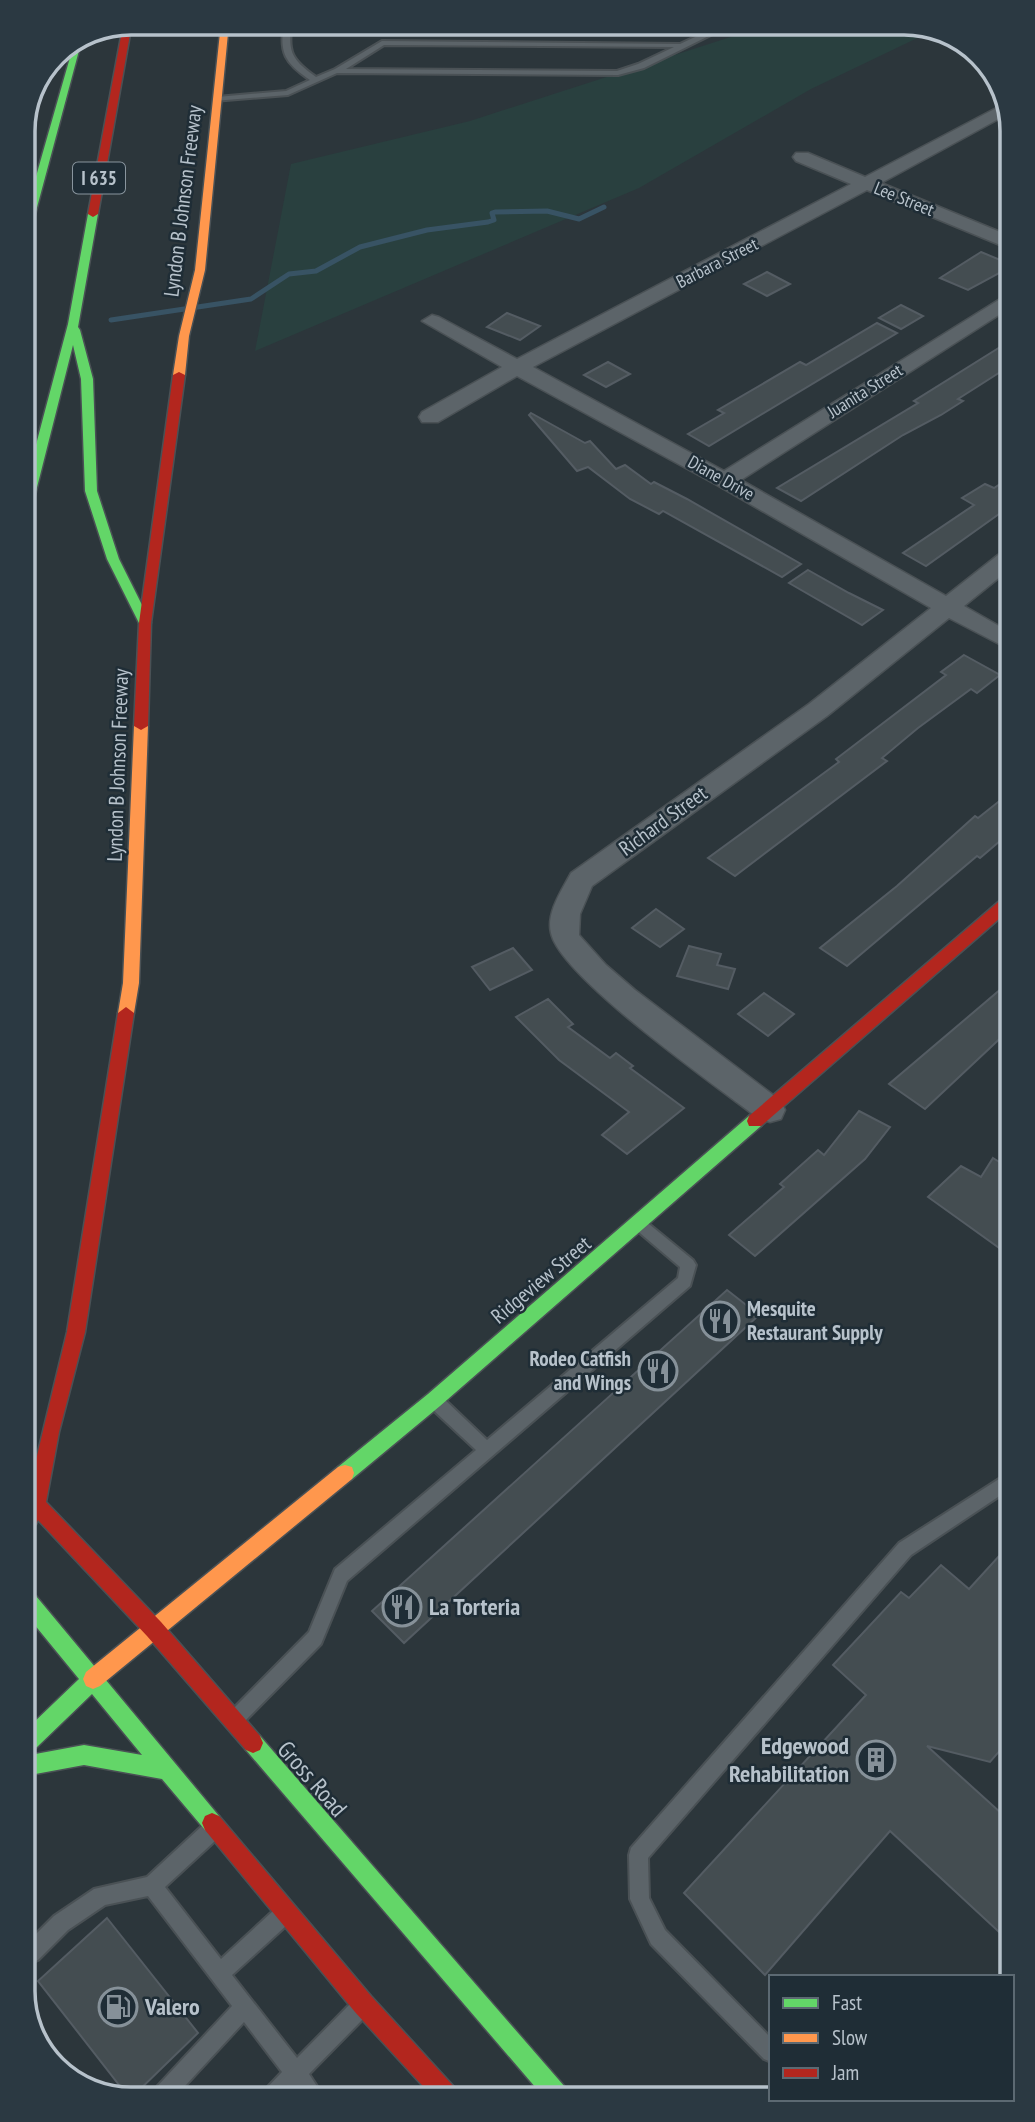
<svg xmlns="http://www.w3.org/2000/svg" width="1035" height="2122" font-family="'PT Sans Narrow',sans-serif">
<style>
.green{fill:#29403f}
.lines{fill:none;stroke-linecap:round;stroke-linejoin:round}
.stream{stroke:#385364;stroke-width:5}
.building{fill:#444d51;stroke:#545c63;stroke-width:2}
.lane-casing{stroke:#4a5155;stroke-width:4}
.street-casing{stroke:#4a5155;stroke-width:3}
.fast-casing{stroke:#4a5155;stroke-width:3}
.slow-casing{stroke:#4a5155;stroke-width:3}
.jam-casing{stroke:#4a5155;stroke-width:3}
.lane{fill:#5c6469;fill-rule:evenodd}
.street{fill:#5c6469;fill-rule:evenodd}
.fast{fill:#63d668;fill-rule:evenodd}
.slow{fill:#ff974d;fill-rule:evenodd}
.jam{fill:#b3261e;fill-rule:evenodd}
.labels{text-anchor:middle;stroke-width:5;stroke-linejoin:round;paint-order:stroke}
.far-street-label{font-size:18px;fill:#b7c2cb;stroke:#1f2d36}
.shield{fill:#1f2d36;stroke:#89959e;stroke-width:2}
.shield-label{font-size:19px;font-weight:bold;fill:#b7c2cb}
.street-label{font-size:21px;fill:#b7c2cb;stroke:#1f2d36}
.poi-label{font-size:21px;font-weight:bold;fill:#b7c2cb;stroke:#1f2d36;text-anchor:start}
.near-poi-label{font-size:24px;font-weight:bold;fill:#b7c2cb;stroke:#1f2d36;text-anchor:start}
.near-street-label{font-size:24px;fill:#b7c2cb;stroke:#1f2d36}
.rim{fill:none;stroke:#b7c2cb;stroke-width:3.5}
</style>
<rect width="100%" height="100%" fill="#2c363b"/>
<!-- green -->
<path class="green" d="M774,23H911L932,31L811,89L639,188L255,351L291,164L470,121Z"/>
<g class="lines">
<!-- stream -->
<path class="stream" d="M111,320L251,299L289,274L316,271L360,247L427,230L488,222L494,220L492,213L495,212L547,211L579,219L604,207"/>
</g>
<!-- building -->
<g class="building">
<path d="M981,252L1005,262V270L968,290L940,278Z"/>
<path d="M767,272L790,284L767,296L744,284Z"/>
<path d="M901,305L923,316L901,329L879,318Z"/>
<path d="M507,313L540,326L520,340L487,327Z"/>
<path d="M877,323L897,333L709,446L688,434L724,413L718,410L800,362L806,365Z"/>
<path d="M1005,344V369L958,399L963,401L941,415L903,435L801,501L777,488L918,403L914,401Z"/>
<path d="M608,362L630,374L606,387L584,375Z"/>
<path d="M531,413L585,443L590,441L616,469L625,465L651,484L654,482L687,499L801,564L782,577L663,511L659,514L630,499L588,467L577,471L529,415Z"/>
<path d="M1006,480V509L926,566L903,553L974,505L962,498L985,484L994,488Z"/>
<path d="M808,570L849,593L883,610L862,625L789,583Z"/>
<path d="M964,655L1000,675L977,693L971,689L918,728L882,758L887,761L735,876L708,858L839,762L836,759L946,675L941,672Z"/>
<path d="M1007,795V835L980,858L977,856L847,966L820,948L897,886L975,816L978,818Z"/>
<path d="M656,909L684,929L660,947L632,928Z"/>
<path d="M689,946L721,954L717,965L735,969L728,989L677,976Z"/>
<path d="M513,948L532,970L490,990L472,967Z"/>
<path d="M1008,983V1031L925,1109L889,1084Z"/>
<path d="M764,993L794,1014L768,1036L738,1014Z"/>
<path d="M548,999L573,1024L568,1027L610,1058L616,1053L633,1066L630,1068L684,1108L627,1154L602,1135L629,1112L559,1060L516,1017Z"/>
<path d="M859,1111L890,1127L865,1159L755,1256L729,1235L784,1187L780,1184L818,1150L824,1155Z"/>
<path d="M993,1158L1009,1168V1255L928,1197L961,1166L981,1177Z"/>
<path d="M727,1290L759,1315L404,1643L372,1611Z"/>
<path d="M1010,1544L1011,1738L990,1762L927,1746L1012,1823V1944L890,1831L765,1975L684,1893L866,1695L833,1665L901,1592L909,1598L941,1565L969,1589Z"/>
<path d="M107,1918L198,2033L130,2099L38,1981Z"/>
</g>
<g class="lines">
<defs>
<g id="lane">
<path d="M284,23H292C287,52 292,60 316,77L335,69L382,41L680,44L725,23H735L644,68L618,75L337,73L288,95L214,101V97H217L286,91L310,80C285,63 279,53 284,23ZM384,45L674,47L638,64L617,71L346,69Z"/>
<path d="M639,1218L644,1220L693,1260L696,1265L690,1286L347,1581L321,1644L244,1722L238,1725L232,1722L229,1716L232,1710L309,1632L335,1569L476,1450L431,1408L429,1403L431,1398L437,1396L443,1398L487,1440L678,1278L680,1267L634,1228L632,1224L634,1220Z"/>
<path d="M1010,1472V1489L911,1555L648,1858L649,1898L665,1930L771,2038V2062L764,2059L651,1944L630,1899L629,1855L631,1848L899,1543Z"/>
<path d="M209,1824L216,1826L218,1833L216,1840L165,1887L221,1959L273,1911L280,1908L287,1911L290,1918L287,1925L232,1975L297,2058L351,2003L358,2000L365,2003L368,2010L365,2017L309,2074L324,2097H302L295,2088L286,2097L261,2098L264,2091L282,2072L244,2022L173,2099H149L152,2092L232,2006L148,1896L105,1905L68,1930L38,1960L31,1963L30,1940L54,1916L94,1889L147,1877L202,1826Z"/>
</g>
<path id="street" d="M1004,104V116L881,183L1005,234V247L867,190L533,367L724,471L1005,296V311L741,480L946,596L998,555L1006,553V572L964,606L1006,630L1007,648L949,618L827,716L592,886L580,914L579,935L606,965L635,990L781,1101L785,1110L781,1119L770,1122L759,1119C718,1087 560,977 551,933C546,913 562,890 571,873L809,704L931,608L717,485L517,376L438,422H422L419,417L422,412L502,367L422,321L432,315L439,317L517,359L851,184L796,161L793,157L796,153H808L865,177Z"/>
<g id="fast">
<path d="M81,43L28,241L23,244V222L73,47Z"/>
<path d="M93,211L98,214L78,327L80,330L93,379L97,491L119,559L151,623L145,627L139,623L107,559L85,491L81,379L73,345L31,511L25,515L24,490L68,324L88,214Z"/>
<path d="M755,1115L761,1116L763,1121L761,1126L440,1406L352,1479L345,1481L338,1479L336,1473L338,1467L428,1394L749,1116Z"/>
<path d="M29,1594L36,1596L219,1816L222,1823L219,1830L212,1833L205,1830L162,1779L84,1765L30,1775V1755L84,1745L142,1755L92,1694L37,1747L30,1750V1726L79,1679L29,1618Z"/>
<path d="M253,1733L260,1736L565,2087L568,2095H542L246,1750L243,1743L246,1736Z"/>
</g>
<g id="slow">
<path d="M221,23H229L205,270L189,336L185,375L179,378L173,375L179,336L195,270Z"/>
<path d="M141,722L148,726L139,983L134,1013L126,1019L118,1013L123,983L134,726Z"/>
<path d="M345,1465L352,1467L354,1473L352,1479L100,1686L93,1689L86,1686L83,1679L86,1672L338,1467Z"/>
</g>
<g id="jam">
<path d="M132,23L98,214L93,217L88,214L123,26Z"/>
<path d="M179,372L185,375L151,623L148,726L141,730L134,726L139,623L173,375Z"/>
<path d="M1008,897V911L761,1126H749L747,1121L749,1116L1003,898Z"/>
<path d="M126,1007L134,1013L85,1332L59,1432L46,1502L161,1622L260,1736L263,1743L260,1750L253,1753L246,1750L147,1636L38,1520L36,1524L29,1527V1489L67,1332L118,1013Z"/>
<path d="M212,1813L219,1816L371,1996L455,2088L458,2096H432L355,2012L205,1830L202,1823L205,1816Z"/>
</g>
</defs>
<!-- lane casing -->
<use href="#lane" class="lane-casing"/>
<!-- street casing -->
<use href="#street" class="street-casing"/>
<!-- fast casing -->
<use href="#fast" class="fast-casing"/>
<!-- slow casing -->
<use href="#slow" class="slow-casing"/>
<!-- jam casing -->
<use href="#jam" class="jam-casing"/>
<!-- lane -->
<use href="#lane" class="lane"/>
<!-- street -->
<use href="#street" class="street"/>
<!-- fast -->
<use href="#fast" class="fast"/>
<!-- slow -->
<use href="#slow" class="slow"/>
<!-- jam -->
<use href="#jam" class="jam"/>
</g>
<!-- icons -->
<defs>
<symbol id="restaurant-ring" viewBox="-11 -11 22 22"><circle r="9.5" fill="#1f2d36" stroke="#869199" stroke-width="1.5"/><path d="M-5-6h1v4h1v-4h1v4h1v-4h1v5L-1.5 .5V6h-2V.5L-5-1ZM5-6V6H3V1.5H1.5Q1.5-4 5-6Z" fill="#869199"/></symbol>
<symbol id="building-ring" viewBox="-11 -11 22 22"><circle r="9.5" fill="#1f2d36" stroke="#869199" stroke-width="1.5"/><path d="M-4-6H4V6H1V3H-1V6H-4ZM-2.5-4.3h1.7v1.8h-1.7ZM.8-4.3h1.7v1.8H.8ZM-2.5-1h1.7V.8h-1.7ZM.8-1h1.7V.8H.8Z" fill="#869199"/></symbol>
<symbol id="fuel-ring" viewBox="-11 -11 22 22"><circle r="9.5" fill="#1f2d36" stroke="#869199" stroke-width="1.5"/><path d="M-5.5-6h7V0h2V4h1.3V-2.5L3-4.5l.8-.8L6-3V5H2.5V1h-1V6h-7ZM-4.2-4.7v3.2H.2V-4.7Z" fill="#869199"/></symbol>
</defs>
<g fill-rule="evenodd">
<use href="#restaurant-ring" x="698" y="1299" width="44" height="44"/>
<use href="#restaurant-ring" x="636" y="1349" width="44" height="44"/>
<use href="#restaurant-ring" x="380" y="1585" width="44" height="44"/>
<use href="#building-ring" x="854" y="1738" width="44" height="44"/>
<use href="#fuel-ring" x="96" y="1985" width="44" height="44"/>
</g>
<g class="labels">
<!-- far-street labels -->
<g class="far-street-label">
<text transform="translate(904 199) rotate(22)" y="6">Lee Street</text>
<text transform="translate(717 263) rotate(-27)" y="6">Barbara Street</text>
<text transform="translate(865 391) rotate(-32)" y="6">Juanita Street</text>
<text transform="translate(721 478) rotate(29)" y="6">Diane Drive</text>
</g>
<!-- shield labels -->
<rect class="shield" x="73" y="162.5" width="52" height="31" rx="5"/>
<g class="shield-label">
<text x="99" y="185">I 635</text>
</g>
<!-- street labels -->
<g class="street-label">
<text transform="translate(183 201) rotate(-83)" y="7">Lyndon B Johnson Freeway</text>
<text transform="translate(118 765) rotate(-88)" y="7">Lyndon B Johnson Freeway</text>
<text transform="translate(663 821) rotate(-36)" y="7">Richard Street</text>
<text transform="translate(541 1280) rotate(-40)" y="7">Ridgeview Street</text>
</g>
<!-- poi labels -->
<g class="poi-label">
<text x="747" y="1316">Mesquite<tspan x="747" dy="24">Restaurant Supply</tspan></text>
<text x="631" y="1366" text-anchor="end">Rodeo Catfish<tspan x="631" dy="24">and Wings</tspan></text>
</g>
<!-- near-poi labels -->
<g class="near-poi-label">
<text x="429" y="1615">La Torteria</text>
<text x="849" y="1754" text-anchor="end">Edgewood<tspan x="849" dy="28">Rehabilitation</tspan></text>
<text x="145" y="2015">Valero</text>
</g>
<!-- near-street labels -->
<g class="near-street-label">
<text transform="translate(312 1779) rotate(49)" y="8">Gross Road</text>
</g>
</g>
<!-- crop -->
<path d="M0 0H1035V2122H0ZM131 35H904A96 96 0 0 1 1000 131V1991A96 96 0 0 1 904 2087H131A96 96 0 0 1 35 1991V131A96 96 0 0 1 131 35Z" fill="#2b3942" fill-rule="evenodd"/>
<path class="rim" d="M131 35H904A96 96 0 0 1 1000 131V1991A96 96 0 0 1 904 2087H131A96 96 0 0 1 35 1991V131A96 96 0 0 1 131 35Z"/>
<!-- legend -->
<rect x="769" y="1975" width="245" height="126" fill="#1f2d36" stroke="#5c6972" stroke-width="2"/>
<rect x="783" y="1998" width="35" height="10" fill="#63d668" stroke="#5c6972" stroke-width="2"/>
<text x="832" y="2010" font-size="21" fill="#b7c2cb">Fast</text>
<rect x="783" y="2033" width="35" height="10" fill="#ff974d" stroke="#5c6972" stroke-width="2"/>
<text x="832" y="2045" font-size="21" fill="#b7c2cb">Slow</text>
<rect x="783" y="2068" width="35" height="10" fill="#b3261e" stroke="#5c6972" stroke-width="2"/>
<text x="832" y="2080" font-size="21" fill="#b7c2cb">Jam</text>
</svg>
